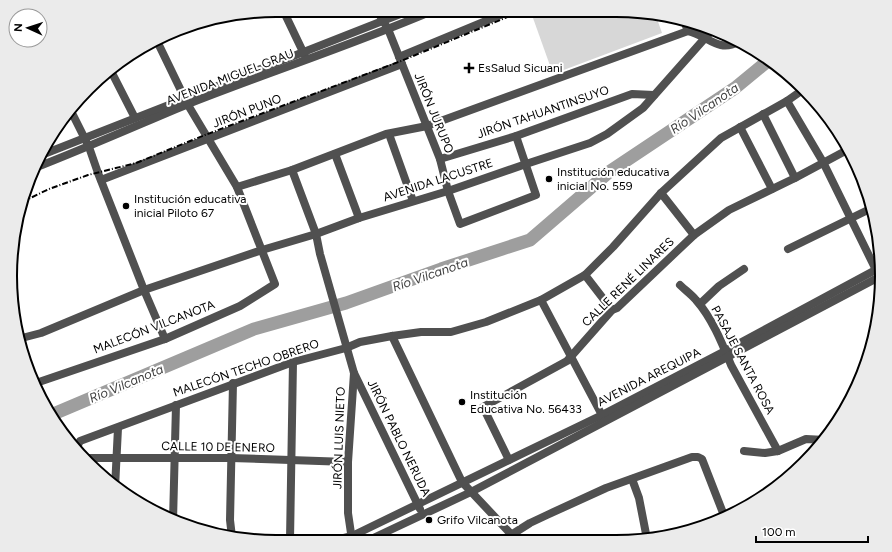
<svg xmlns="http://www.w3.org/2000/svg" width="892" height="552" font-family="Figtree,sans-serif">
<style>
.grass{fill:#d7d7d7}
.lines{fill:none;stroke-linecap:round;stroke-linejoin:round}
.river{stroke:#9e9e9e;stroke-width:13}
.minor{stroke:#505050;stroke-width:8}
.rail{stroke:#000;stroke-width:2;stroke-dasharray:6 2 1 2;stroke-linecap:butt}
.poi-dot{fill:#000;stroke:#fff;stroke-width:1.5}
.labels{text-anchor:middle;stroke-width:4;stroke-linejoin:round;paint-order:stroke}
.poi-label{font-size:12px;fill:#000;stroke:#fff;text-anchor:start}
.street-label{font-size:12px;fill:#000;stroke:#fff}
.water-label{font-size:13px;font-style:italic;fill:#3f3f3f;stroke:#fff}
.rim{fill:none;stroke:#000;stroke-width:2}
</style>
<rect width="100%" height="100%" fill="#fff"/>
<!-- grass -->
<path class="grass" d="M550,12H650L655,13L662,33L553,74L533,18Z"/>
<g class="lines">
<!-- river -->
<path class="river" d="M51,415L254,329L346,303L441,269L530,240L609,172L735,88L769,60"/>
<!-- minor -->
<g class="minor">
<path d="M283,10L305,56"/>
<path d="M377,11L388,29L440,159L448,191L460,224L536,195L516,136"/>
<path d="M684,21L688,31C707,35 718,53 738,42"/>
<path d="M127,56L159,40"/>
<path d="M399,57L510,11"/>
<path d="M111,71L135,118"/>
<path d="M787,101L823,162L878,274"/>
<path d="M70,109L89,147L98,173L144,290L165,339"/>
<path d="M763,114L795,178"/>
<path d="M740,127L772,189"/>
<path d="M389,134L413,201"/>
<path d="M44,154L408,11"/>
<path d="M335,154L359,218"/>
<path d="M440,159L516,136L632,94L654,95"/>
<path d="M37,167C88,147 138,125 188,104C269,72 352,45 432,11"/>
<path d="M292,170L316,234L320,254L354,373L348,462V513L352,540"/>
<path d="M101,180L402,64"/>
<path d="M237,187L292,170L386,134L427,126L688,31"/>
<path d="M661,193L694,235"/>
<path d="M788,249L872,208"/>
<path d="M585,275L612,310"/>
<path d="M680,285C685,290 691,294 696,300C712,318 722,343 731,365L778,451"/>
<path d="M541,300L604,419"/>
<path d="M700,304L719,286L744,269"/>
<path d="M392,336L462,482L509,532L515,541"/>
<path d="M18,339L41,333L144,290L262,250L316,234L359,218L448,191L526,164L590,143L607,134L643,108L713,29"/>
<path d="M354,373L420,509"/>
<path d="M36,383L165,339L240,306L275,284L237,187L188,105L157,41"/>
<path d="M77,447L80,441L293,362L346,348L360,342L392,336L421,332H451L486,322L541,300L585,275L613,247L661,193L721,138L787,101L804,89"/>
<path d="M744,451L765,453L778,451L806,439L825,440"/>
<path d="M87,458H231L348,462"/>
<path d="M509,460L483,407L567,361L612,310L617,308L694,235L729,210L795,178L849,149"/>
<path d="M632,479L639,498L647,539"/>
<path d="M115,488L118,428"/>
<path d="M173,521L176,405"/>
<path d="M232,537L230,520L233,383"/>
<path d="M290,540L293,362"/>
<path d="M336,540L352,536L602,415L725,351L881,267"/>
<path d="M369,540L471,492L881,276"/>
<path d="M500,541L511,535L530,523L547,515L606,488L692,457H698L702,459L725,518"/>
<path d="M602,541L644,540"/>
</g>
<!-- rail -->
<path class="rail" d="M22,202L49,189L88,175L136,163L205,135L401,61L522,11"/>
</g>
<!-- markers -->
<g class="poi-dot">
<path d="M467 62h4v4h4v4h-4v4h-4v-4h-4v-4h4z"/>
<circle cx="549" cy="179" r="4"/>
<circle cx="126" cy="206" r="4"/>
<circle cx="462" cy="402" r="4"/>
<circle cx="429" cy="520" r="4"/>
</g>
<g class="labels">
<!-- poi labels -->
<g class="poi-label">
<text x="478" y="72">EsSalud Sicuani</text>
<text x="557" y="176">Institución educativa<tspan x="557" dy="14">inicial No. 559</tspan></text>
<text x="134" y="203">Institución educativa<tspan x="134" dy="14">inicial Piloto 67</tspan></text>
<text x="470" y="399">Institución<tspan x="470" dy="14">Educativa No. 56433</tspan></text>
<text x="437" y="524">Grifo Vilcanota</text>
</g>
<!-- street labels -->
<g class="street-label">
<text transform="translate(230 77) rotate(-21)" y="4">AVENIDA MIGUEL GRAU</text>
<text transform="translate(247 111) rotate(-21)" y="4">JIRÓN PUNO</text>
<text transform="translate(543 112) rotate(-19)" y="4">JIRÓN TAHUANTINSUYO</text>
<text transform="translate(434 113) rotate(68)" y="4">JIRÓN JURUPO</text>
<text transform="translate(438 180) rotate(-18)" y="4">AVENIDA LACUSTRE</text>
<text transform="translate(628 282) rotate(-44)" y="4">CALLE RENÉ LINARES</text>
<text transform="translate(154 327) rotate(-21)" y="4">MALECÓN VILCANOTA</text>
<text transform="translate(743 360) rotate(62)" y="4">PASAJE SANTA ROSA</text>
<text transform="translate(246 368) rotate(-19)" y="4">MALECÓN TECHO OBRERO</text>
<text transform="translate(649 377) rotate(-27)" y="4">AVENIDA AREQUIPA</text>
<text transform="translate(339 438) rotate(-88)" y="4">JIRÓN LUIS NIETO</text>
<text transform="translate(399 438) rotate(64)" y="4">JIRÓN PABLO NERUDA</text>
<text transform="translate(218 447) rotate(1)" y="4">CALLE 10 DE ENERO</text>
</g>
<!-- water labels -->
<g class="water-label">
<text transform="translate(704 108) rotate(-34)" y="5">Río Vilcanota</text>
<text transform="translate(430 274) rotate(-19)" y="5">Río Vilcanota</text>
<text transform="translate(126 383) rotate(-23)" y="5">Río Vilcanota</text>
</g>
</g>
<!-- crop -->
<path d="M0 0H892V552H0ZM276 17H616A259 259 0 0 1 875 276V276A259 259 0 0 1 616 535H276A259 259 0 0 1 17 276V276A259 259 0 0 1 276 17Z" fill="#ebebeb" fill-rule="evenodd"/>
<path class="rim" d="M276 17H616A259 259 0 0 1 875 276V276A259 259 0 0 1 616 535H276A259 259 0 0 1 17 276V276A259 259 0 0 1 276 17Z"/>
<!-- north arrow -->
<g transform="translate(28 28) rotate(273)"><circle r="19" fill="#ffffff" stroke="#999999"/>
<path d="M0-3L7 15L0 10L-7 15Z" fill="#000000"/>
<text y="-6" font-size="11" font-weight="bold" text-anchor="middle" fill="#000000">N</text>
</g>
<!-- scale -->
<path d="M756 536v6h112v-6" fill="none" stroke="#000000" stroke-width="2"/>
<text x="762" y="536" font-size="12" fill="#000000" stroke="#ffffff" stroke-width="3" paint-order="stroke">100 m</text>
</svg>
